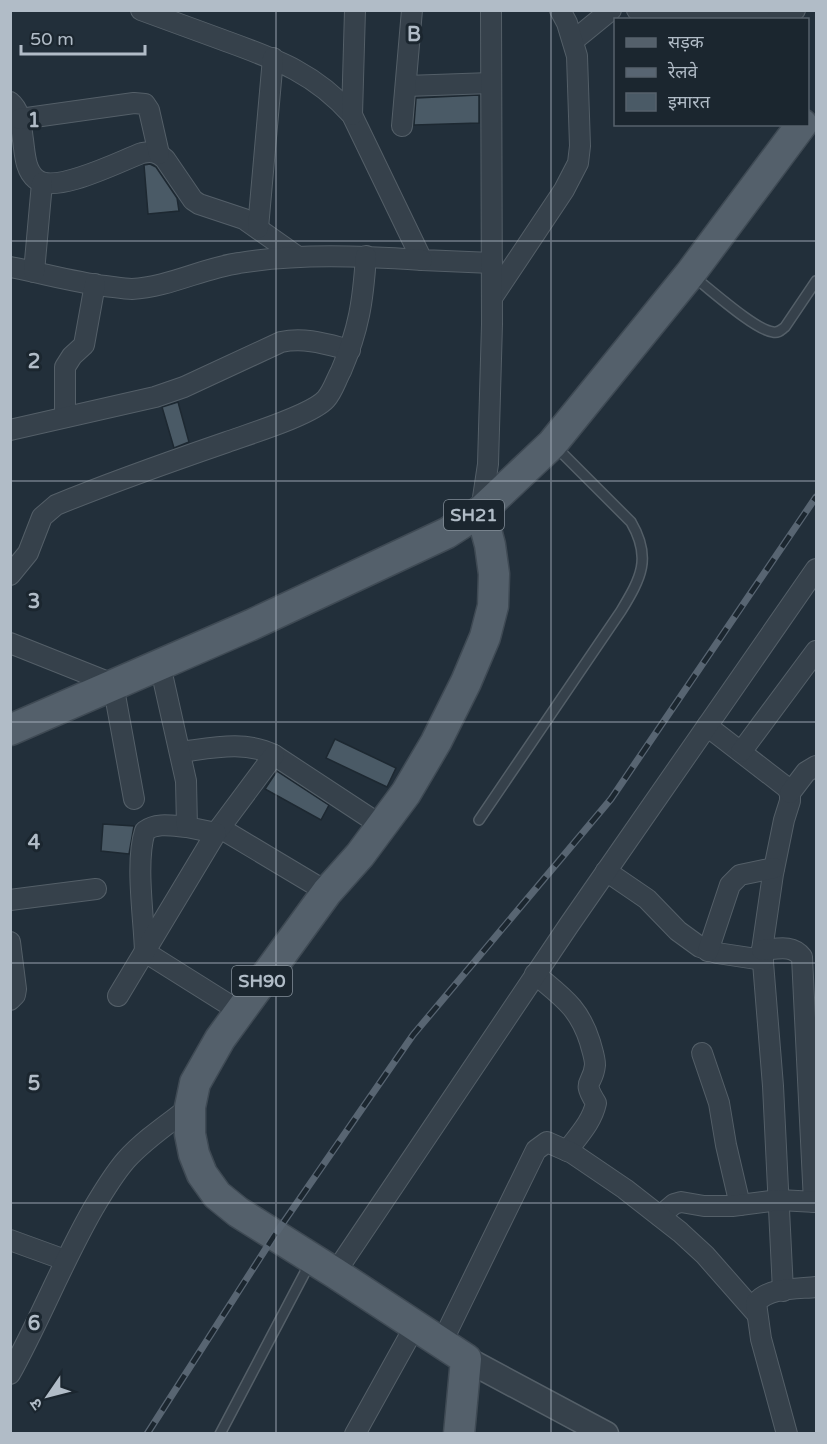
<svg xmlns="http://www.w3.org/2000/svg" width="827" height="1444" font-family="'Varela Round','Noto Sans Devanagari',sans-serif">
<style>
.building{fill:#4a5a66;stroke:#1d2831;stroke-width:1.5}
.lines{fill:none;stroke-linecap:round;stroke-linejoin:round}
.service-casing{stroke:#545f68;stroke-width:12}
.minor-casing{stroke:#545f68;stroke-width:22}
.tertiary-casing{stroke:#545f68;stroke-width:27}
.primary-casing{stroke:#3f4a54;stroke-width:33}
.service{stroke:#36414b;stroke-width:9}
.minor{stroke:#36414b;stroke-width:20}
.tertiary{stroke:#36414b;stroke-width:24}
.primary{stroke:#54606b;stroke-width:30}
.rail-casing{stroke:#586572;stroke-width:7}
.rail{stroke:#1b262f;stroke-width:4.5;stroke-dasharray:14;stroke-linecap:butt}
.grid{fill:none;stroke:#b1bcc7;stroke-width:1.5;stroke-opacity:0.55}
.labels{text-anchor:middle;stroke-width:6;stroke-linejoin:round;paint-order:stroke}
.shield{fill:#1b262f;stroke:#848f99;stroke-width:1.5}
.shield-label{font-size:18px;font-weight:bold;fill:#b1bcc7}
.grid-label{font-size:20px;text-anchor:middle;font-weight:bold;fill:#b1bcc7;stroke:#1b262f;stroke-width:6;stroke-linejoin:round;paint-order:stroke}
</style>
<rect width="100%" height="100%" fill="#222f3a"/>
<!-- building -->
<g class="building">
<path d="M479,95V123L414,125L416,98Z"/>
<path d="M150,164L156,167L177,198L179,211L148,214L144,165Z"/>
<path d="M178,402L189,442L174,448L162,407Z"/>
<path d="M335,739L396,768L387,787L326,758Z"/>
<path d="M277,771L329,805L321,820L265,789Z"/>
<path d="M103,824L134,826L129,854L101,851Z"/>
</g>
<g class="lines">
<defs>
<g id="service">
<path d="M694,277C710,289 755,330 773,332C779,333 781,330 785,327L816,281"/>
<path d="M479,820L621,611C641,578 652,558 631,522L556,447"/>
<path d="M220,1434L311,1261"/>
</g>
<g id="minor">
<path d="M141,10C168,20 196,30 223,40C275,59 314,72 352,115L422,260L492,263"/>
<path d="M637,10L650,16L665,18L763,17"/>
<path d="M777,20L795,10"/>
<path d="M573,41L611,10"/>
<path d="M406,86L491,83"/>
<path d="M10,102C21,111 21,127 23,140C25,154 25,170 36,179C55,195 120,161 142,153C152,151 157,152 165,159L193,200L199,204L244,219L298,257"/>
<path d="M352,115L355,10"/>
<path d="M20,119L134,103L145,104L149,110L159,154"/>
<path d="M402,126L412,10"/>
<path d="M258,228L273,58"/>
<path d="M10,267C42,273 73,282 105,286C114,287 124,289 132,289C169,287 203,268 239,263C300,253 361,256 422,260"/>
<path d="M34,272L42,183"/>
<path d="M492,298L564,190L578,163L580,146L577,56L567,23L560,10"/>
<path d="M65,417V367L72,356L84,345L95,284"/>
<path d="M10,430L155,397L184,387L281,342C305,337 326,344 350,350"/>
<path d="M481,511L488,464L492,324L491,10"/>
<path d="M10,575L28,553L42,517L56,505C112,482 169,462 227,442C249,434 312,415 326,399C333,391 336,380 341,371C359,329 363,301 366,256"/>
<path d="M10,643L113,684L134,799"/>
<path d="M707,726L786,787L790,793V801L784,820L773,874L762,950L773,1086L783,1291"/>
<path d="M180,752C212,748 245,740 274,755L382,826"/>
<path d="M741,752L816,651"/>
<path d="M790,793L806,772L816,766"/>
<path d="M187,827C173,826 157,822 145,831C135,862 144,918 145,952L239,1011"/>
<path d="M220,828L327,892"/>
<path d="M216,833L274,755"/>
<path d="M606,871L647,899L678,931L700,947L717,953L763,960"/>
<path d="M10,900L96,889"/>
<path d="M10,942L16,989L15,995L10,1000"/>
<path d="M762,950C777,949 792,944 802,957L814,1202"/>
<path d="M708,951L730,885L740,875L774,868"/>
<path d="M535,974C562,997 579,1007 590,1042C592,1050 595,1057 595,1065C593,1086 581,1079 596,1103C592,1122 578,1136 567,1151"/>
<path d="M118,996L216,833L187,827L186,781L160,665"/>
<path d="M702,1053L719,1103L726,1145L740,1205"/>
<path d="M660,1216L674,1204L681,1202L704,1206H732L779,1200L816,1202"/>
<path d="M10,1240L65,1260"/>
<path d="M335,1273L569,925L816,569"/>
<path d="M442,1342L536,1150L547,1142L572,1153L625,1189L680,1232L705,1255L756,1313"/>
<path d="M10,1374C40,1320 62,1263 93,1209C103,1192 113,1175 126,1160C145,1139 168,1124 190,1107"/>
<path d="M355,1434L415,1326"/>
<path d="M787,1434L761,1339L756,1303C768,1287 798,1289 816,1287"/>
</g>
<path id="tertiary" d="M466,1359L606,1434"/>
<g id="primary">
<path d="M10,730L251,625L447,533L481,511L552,444L690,274L802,124"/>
<path d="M459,1434L466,1359L335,1273L238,1212L217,1195L202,1174L194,1154L190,1134V1107L195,1083L220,1039L327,892L360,855L406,793L436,742L466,682L485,637L493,606L494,574L490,545L481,511"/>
</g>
</defs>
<!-- service casing -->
<use href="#service" class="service-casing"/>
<!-- minor casing -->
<use href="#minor" class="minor-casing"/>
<!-- tertiary casing -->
<use href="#tertiary" class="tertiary-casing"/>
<!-- primary casing -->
<use href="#primary" class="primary-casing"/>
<!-- service -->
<use href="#service" class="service"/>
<!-- minor -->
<use href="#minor" class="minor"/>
<!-- tertiary -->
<use href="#tertiary" class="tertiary"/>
<!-- primary -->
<use href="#primary" class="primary"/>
<defs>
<path id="rail" d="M147,1434L274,1236L413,1035L611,799L816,497"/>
</defs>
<!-- rail casing -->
<use href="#rail" class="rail-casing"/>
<!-- rail -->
<use href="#rail" class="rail"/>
</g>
<!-- grid -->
<path class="grid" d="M276,10V1434M551,10V1434M10,241H816M10,481H816M10,722H816M10,963H816M10,1203H816"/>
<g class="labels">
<!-- shield labels -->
<g class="shield">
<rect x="444" y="500" width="60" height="30" rx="4.5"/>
<rect x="232" y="966" width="60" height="30" rx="4.5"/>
</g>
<g class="shield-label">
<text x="474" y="521">SH21</text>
<text x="262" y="987">SH90</text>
</g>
</g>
<g class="grid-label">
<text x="414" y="41">B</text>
<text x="34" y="127">1</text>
<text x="34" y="368">2</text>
<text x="34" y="608">3</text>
<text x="34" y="849">4</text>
<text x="34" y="1090">5</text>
<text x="34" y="1330">6</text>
</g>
<!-- border -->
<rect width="827" height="1444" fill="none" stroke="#b1bcc7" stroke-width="24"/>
<!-- legend -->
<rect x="614" y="18" width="195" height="108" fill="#1b262f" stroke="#57626c" stroke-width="1.5"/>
<rect x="626" y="38" width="30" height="9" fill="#54606b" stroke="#57626c" stroke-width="1.5"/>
<text x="668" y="48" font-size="18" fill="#b1bcc7">सड़क</text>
<rect x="626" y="68" width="30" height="9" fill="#586572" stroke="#57626c" stroke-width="1.5"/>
<text x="668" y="78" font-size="18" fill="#b1bcc7">रेलवे</text>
<rect x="626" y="93" width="30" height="18" fill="#4a5a66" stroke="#57626c" stroke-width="1.5"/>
<text x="668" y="108" font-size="18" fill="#b1bcc7">इमारत</text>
<!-- north arrow -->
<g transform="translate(48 1396) rotate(235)" stroke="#1b262f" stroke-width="4.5" paint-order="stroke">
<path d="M0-4.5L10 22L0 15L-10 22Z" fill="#b1bcc7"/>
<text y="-9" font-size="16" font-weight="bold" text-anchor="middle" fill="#b1bcc7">उ</text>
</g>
<!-- scale -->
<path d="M21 45v9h124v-9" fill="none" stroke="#b1bcc7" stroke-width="3"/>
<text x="30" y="45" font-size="18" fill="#b1bcc7" stroke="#1b262f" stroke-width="4.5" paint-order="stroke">50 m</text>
</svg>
